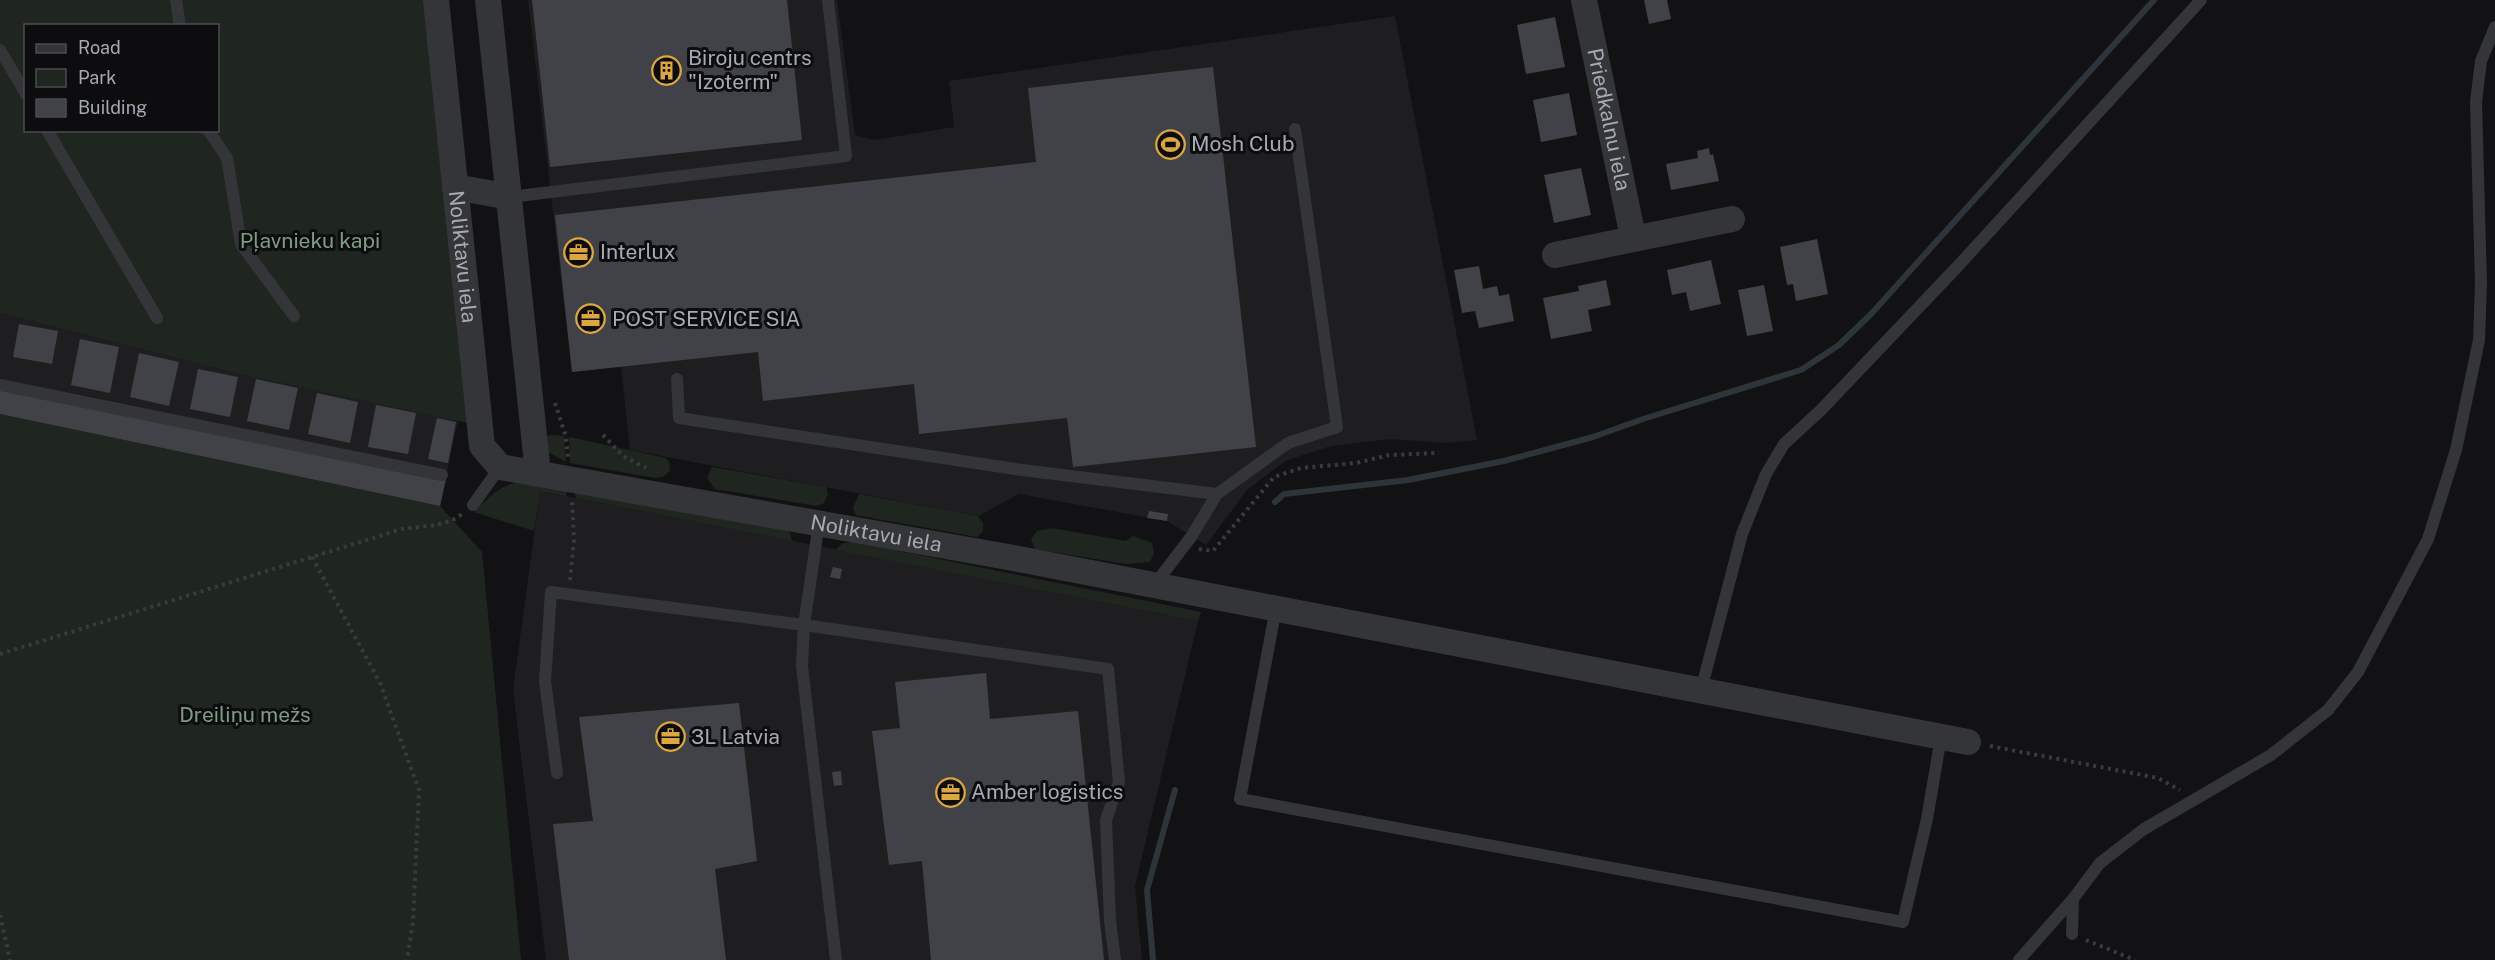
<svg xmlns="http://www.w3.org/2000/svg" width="2495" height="960" font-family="'Public Sans',sans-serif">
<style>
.built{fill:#1e1e21}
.green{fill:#1f2620;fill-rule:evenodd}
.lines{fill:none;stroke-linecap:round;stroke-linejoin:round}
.stream{stroke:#2d353b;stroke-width:6}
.building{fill:#414247}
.path{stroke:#3a3b3f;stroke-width:4;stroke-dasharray:3 4.5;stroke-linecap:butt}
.service{stroke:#343538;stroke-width:12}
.minor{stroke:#343538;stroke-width:26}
.labels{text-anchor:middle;stroke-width:6;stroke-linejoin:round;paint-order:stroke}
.poi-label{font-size:21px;fill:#a5aab3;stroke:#0d0d0f;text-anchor:start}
.street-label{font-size:21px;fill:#a5aab3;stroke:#0d0d0f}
.park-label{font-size:21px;fill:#7e9c80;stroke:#0d0d0f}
</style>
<rect width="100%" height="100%" fill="#121214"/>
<!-- built -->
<g class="built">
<path d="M528,0H837L855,135L874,140L954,127L949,81L1395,16L1477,440L1447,443L1391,439L1331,446L1285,461L1247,490L1206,545L1167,521L1019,494L978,516L630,450L621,367L572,372Z"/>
<path d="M0,313L239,374L458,420L440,506L0,414Z"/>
<path d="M540,491L1198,621L1135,886L1142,960H546L513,690Z"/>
</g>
<!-- green -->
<g class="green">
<path d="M0,0H425L473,424L239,374L0,313ZM26,26H218V130H26Z"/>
<path d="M0,414L440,506L482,552L521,960H0Z"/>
<path d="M551,435L564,436L566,462L548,452L546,437Z"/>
<path d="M569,437L666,458L669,462L670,471L663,477L655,478L570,463Z"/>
<path d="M712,467L826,487L828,494L824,503L817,506L715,489L707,478Z"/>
<path d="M528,481L567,490L566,496L540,491L534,531L474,512C492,494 501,483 528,481Z"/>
<path d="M574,490L782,527L790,533L792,541L576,498Z"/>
<path d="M859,494L978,516L983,523V531L977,537L856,515L853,508Z"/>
<path d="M1052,528L1126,541L1133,536L1152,543L1154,553L1150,562L1126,564L1035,549L1031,539L1037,531Z"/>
<path d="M855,542L1201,612L1198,621L836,550L843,543Z"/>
</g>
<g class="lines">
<!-- stream -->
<g class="stream">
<path d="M1275,502L1284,494L1408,480L1504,461L1593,437L1643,419L1801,370L1839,345L1872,313L2154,0"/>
<path d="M1153,960L1147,890L1175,790"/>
</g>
</g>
<!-- building -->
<g class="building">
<path d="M532,0H787L802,140L550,167Z"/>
<path d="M1644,0H1667L1671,19L1649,24Z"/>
<path d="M1555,17L1565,67L1526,74L1517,25Z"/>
<path d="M1213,67L1256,447L1073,467L1067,418L919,434L914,384L763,401L758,352L572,372L555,215L1036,162L1028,88Z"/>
<path d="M1569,93L1577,135L1541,142L1533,100Z"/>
<path d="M1709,148L1710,155L1713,154L1719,181L1671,190L1666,164L1698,158L1697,151Z"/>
<path d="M1581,168L1591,215L1554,223L1544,175Z"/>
<path d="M1817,239L1828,294L1796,301L1793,284L1787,285L1780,247Z"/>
<path d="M1711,260L1721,304L1690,311L1686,292L1672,295L1667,270Z"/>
<path d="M1479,266L1483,289L1497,286L1499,296L1509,294L1514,321L1479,328L1475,311L1462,313L1454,270Z"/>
<path d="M1606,280L1611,305L1588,310L1592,331L1551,339L1543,298L1579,291L1578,286Z"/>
<path d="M1764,285L1773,331L1747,336L1738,290Z"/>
<path d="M19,324L58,331L52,364L13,357Z"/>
<path d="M80,339L119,347L110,393L71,385Z"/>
<path d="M139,353L179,362L169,406L130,397Z"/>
<path d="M198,369L238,377L230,417L190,409Z"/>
<path d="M256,379L298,388L289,430L247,421Z"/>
<path d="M0,389L446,479L440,506L0,414Z"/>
<path d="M317,393L358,402L350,443L308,434Z"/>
<path d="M376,405L416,413L408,454L368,447Z"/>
<path d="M437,418L456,422L448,463L428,459Z"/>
<path d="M1149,511L1168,514L1167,521L1147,518Z"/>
<path d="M833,567L842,569L840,579L830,577Z"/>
<path d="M986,673L990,719L1078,711L1104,960H931L922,861L889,865L872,731L900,728L895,682Z"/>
<path d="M739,703L757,861L715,869L726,960H569L553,824L593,821L579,717Z"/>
<path d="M841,771L842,785L834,786L832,772Z"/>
</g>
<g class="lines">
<!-- path -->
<g class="path">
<path d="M555,403L566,437L568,457"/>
<path d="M603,435L623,456L646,468"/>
<path d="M1199,549L1213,551L1274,477L1301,468L1356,463L1389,455L1439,453"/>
<path d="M312,557L380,683L419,790L413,922L407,960"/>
<path d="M570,580L574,540L572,500"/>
<path d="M0,654L402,529C422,526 447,527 463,513"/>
<path d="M1990,746L2158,778L2180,790"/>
<path d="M0,915L10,960"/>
<path d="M2086,940L2135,960"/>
</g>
<!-- service -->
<g class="service">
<path d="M176,0L180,26"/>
<path d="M0,50L26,94"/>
<path d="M47,130L157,318"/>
<path d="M208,130L227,158L241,244L294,316"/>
<path d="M510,197L846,156L828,0"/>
<path d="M677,379L679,418L1022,470L1217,494"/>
<path d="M0,385L442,475"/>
<path d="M473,505L500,467"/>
<path d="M819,523L804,625L802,666L836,960"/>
<path d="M1155,584L1191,537L1217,494L1288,443L1337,427L1295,129"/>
<path d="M1276,608L1240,799L1903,922L1927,819L1941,737"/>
<path d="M1701,690L1742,534L1766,474L1784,444L1821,410L1958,266L2201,0"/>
<path d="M557,773L545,681L551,592L804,625L1108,669L1119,782L1106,820L1110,921L1115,960"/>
<path d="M2072,934L2073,899L2100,863L2144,829L2271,755L2328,710L2358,672L2428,539L2456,450L2479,340L2481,284L2476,102L2481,61L2495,27"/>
<path d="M2019,960L2073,899"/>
</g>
<!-- minor -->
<g class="minor">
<path id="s1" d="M436,0L482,446L500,467L1008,557L1968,742"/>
<path d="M488,0L538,473"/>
<path id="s2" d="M1584,0L1633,237"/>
<path d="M455,187L510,197"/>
<path d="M1555,255L1732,219"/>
</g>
</g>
<!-- icons -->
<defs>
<symbol id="building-ring" viewBox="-11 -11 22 22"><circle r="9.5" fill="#0d0d0f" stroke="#dca642" stroke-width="1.5"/><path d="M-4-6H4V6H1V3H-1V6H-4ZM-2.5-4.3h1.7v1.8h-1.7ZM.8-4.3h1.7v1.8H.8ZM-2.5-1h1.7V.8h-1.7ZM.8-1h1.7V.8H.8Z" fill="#dca642"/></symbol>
<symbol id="stadium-ring" viewBox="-11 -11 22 22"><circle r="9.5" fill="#0d0d0f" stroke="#dca642" stroke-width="1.5"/><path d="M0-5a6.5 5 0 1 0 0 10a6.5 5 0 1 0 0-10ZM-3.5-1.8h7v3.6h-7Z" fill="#dca642"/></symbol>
<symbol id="office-ring" viewBox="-11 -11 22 22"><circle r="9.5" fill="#0d0d0f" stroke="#dca642" stroke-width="1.5"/><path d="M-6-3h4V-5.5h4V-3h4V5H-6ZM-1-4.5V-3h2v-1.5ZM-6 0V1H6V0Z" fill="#dca642"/></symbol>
</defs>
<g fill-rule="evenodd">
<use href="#building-ring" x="650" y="54" width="33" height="33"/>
<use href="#stadium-ring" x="1154" y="128" width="33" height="33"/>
<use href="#office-ring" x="562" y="236" width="33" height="33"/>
<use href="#office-ring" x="574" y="302" width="33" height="33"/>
<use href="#office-ring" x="654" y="720" width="33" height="33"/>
<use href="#office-ring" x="934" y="776" width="33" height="33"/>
</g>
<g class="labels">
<!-- poi labels -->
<g class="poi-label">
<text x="688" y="65">Biroju centrs<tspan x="688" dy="24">"Izoterm"</tspan></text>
<text x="1191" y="151">Mosh Club</text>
<text x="600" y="259">Interlux</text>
<text x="612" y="326">POST SERVICE SIA</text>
<text x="691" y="744">3L Latvia</text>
<text x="971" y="799">Amber logistics</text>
</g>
<!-- street labels -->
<g class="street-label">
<text dy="7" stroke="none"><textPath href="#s2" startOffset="122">Priedkalnu iela</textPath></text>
<text dy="7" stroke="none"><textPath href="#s1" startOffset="258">Noliktavu iela</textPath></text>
<text dy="7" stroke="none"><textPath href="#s1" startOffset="858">Noliktavu iela</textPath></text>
</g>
<!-- park labels -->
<g class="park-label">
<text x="310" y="248">Pļavnieku kapi</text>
<text x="245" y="722">Dreiliņu mežs</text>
</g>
</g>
<!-- legend -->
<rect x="24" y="24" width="195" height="108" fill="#0d0d0f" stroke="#4a4c51" stroke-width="1.5"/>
<rect x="36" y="44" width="30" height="9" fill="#343538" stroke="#4a4c51" stroke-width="1.5"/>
<text x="78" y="54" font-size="18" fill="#a5aab3">Road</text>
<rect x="36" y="69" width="30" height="18" fill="#1f2620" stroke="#4a4c51" stroke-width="1.5"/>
<text x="78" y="84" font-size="18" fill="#a5aab3">Park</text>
<rect x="36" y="99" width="30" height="18" fill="#414247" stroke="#4a4c51" stroke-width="1.5"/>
<text x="78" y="114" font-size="18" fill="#a5aab3">Building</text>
</svg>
